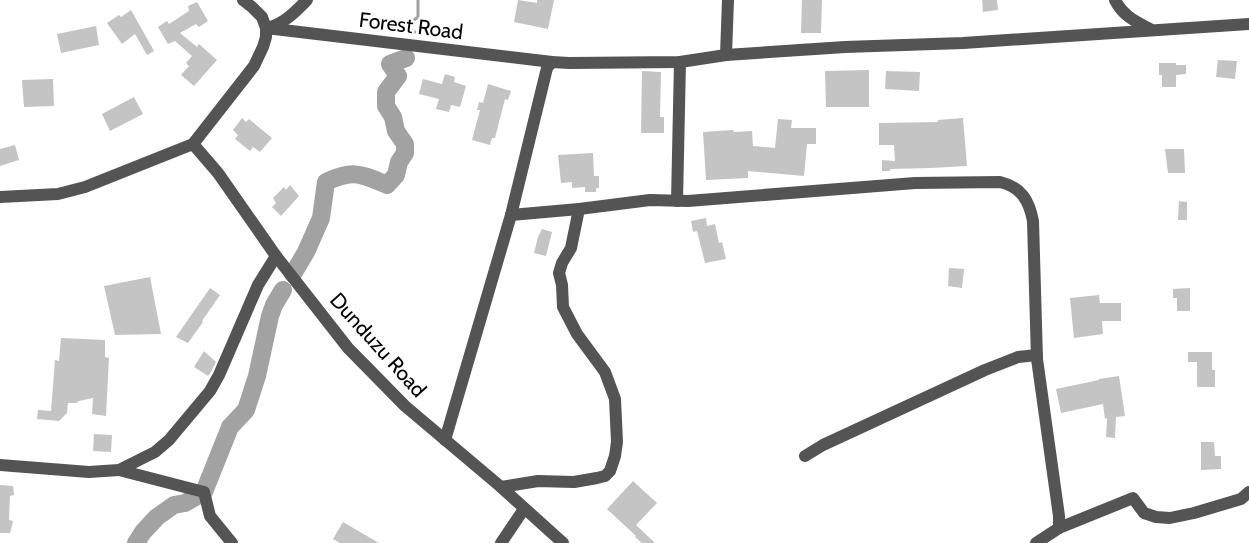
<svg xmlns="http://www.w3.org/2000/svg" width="1249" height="543" font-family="Cabin,sans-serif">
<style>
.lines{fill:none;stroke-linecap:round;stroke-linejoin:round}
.stream{stroke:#a2a2a2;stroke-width:3}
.river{stroke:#a2a2a2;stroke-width:18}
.building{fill:#c4c4c4}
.street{stroke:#545454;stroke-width:12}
.labels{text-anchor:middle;stroke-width:5;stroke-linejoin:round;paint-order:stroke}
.street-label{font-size:21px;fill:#000;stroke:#fff}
</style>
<rect width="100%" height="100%" fill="#fff"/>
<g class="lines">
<!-- stream -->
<path class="stream" d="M415,32L405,27L418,17V0"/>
<!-- river -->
<g class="river">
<path d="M293,274L306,252L321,218L326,182C353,169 361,174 387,185L396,175L399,162L405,153V144L396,131L393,117L386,106V92L398,76L390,64L406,58"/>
<path d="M136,543L143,532L157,517L174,505L185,503L204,492L230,427L246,410L257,376L270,316L274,305L283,290"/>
</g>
</g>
<!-- building -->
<g class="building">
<path d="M518,0L537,3V0H554L548,29L514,22Z"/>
<path d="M802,0H822L821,33H801Z"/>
<path d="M982,0H997L998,10L983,12Z"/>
<path d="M197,2L208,21L199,27L196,24L180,33L197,47L199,44L217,60L194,86L181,75L189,66L186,63L192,56L175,41L168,44L158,27L167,21L169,24L189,11L188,6Z"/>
<path d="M131,10L154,51L147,55L135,34L122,44L107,23L119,15L121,17Z"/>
<path d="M96,26L99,45L61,53L57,34Z"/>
<path d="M1218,60L1237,61L1235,79L1216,77Z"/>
<path d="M1159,63H1176V65H1186V74L1176,75V87H1162V75H1159Z"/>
<path d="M869,70V107H826L825,71Z"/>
<path d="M642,71L661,72L660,117H664V133H641Z"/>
<path d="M886,71L920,72L919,91L885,89Z"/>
<path d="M445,74L455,77L454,82L466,86L460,107L451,105L449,112L436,109L439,99L419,94L423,79L442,84Z"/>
<path d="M53,79L54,106L24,107L22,80Z"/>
<path d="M488,84L511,91L508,100L505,99L495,138H492L490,145L472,140L480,110H477L479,102L483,103Z"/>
<path d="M134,97L143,114L110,131L102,114Z"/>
<path d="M242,118L246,122L249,119L272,138L260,152L253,147L250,151L235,139L238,135L233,130Z"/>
<path d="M963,118L967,166L931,168L890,169V171H882V160L895,161L894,145H879V123L938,122V120Z"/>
<path d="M778,119L792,120L791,128H816V144H807L804,176L748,171V178L706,180L703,132L733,130L734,132L752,131L753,146L775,148Z"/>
<path d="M15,145L19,160L0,166V149Z"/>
<path d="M1165,149H1184L1185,173H1168Z"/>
<path d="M593,153L594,176H599V188H596V192H585V187L572,188V182L561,183L558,155Z"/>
<path d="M290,185L299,196L281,216L272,207L276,203L273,198L284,187L286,190Z"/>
<path d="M1179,201L1187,202V220H1178Z"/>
<path d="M706,218L707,226L715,224L719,243L722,242L726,259L705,263L697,231L693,232L691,221Z"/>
<path d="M542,229L552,232L546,256L534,253L538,237Z"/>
<path d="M949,268L964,269L962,288L948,286Z"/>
<path d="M150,277L161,334L115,335L104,286Z"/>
<path d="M210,288L220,295L202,321L203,322L188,343L176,337Z"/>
<path d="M1190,288V311H1177V298H1173V289Z"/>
<path d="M1099,295L1100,303H1121V321H1102L1103,334L1074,338L1070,298Z"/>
<path d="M61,338L105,340V357L109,358L106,416L92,414L93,398L79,401L76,403H68L67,413L59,421L37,419L38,410L51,411L55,360L59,361Z"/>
<path d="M204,351L216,362L211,372L208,376L194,367Z"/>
<path d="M1188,352H1212V370H1215V387H1197V362H1188Z"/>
<path d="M1119,376L1125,416L1116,417L1115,438L1106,437L1107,418L1105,419L1103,404L1061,413L1056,389L1099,380V379Z"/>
<path d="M94,434L112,435L111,452L93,451Z"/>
<path d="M1201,442H1214L1215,456H1221V469L1201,470Z"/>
<path d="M633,481L657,503L636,525L655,543H642L635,537L636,536L607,509Z"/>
<path d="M0,485L13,486L14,495L10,496L9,520L13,521L10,533H0Z"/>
<path d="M343,522L379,543H340L333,539Z"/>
</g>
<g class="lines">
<!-- street -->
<g class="street">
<path d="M1115,0C1123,16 1135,21 1150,29"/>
<path d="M266,28L552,62L569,63L680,62L726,55L845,47L963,43L1249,24"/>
<path d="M267,28C284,24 295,12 307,0"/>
<path d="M726,55L728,0"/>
<path d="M193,144L218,173L276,256L348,348L405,406L501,487L563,543"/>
<path d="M0,197L58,194L85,187L193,144L254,66L263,47L266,37V28L262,17L252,7L243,0"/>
<path d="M677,201L680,62"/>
<path d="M511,215L579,209L650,200L688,201L915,183L1000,182C1021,187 1029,200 1033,221L1037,359L1059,516V528L1036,543"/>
<path d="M445,440L511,215L547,68L552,62"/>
<path d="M805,456L823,445L985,370L1018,357L1037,355"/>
<path d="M0,465L89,472L119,470L155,452L169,440L210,391L219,375L258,285L276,256"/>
<path d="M119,470L204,492L210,516L232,543"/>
<path d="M501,487L538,481L574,482L597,478L605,476L610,471L615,456L617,442L615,399L605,372L577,334L563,307L562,285L559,273L562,263L571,248L579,209"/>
<path d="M1059,528L1133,498L1144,513L1156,517L1170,518L1194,513L1241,499L1249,492"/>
<path d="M501,543L524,509"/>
</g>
</g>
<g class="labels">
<!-- street labels -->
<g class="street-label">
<text transform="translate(411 26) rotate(7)" y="7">Forest Road</text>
<text transform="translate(378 345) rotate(48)" y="7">Dunduzu Road</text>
</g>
</g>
</svg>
